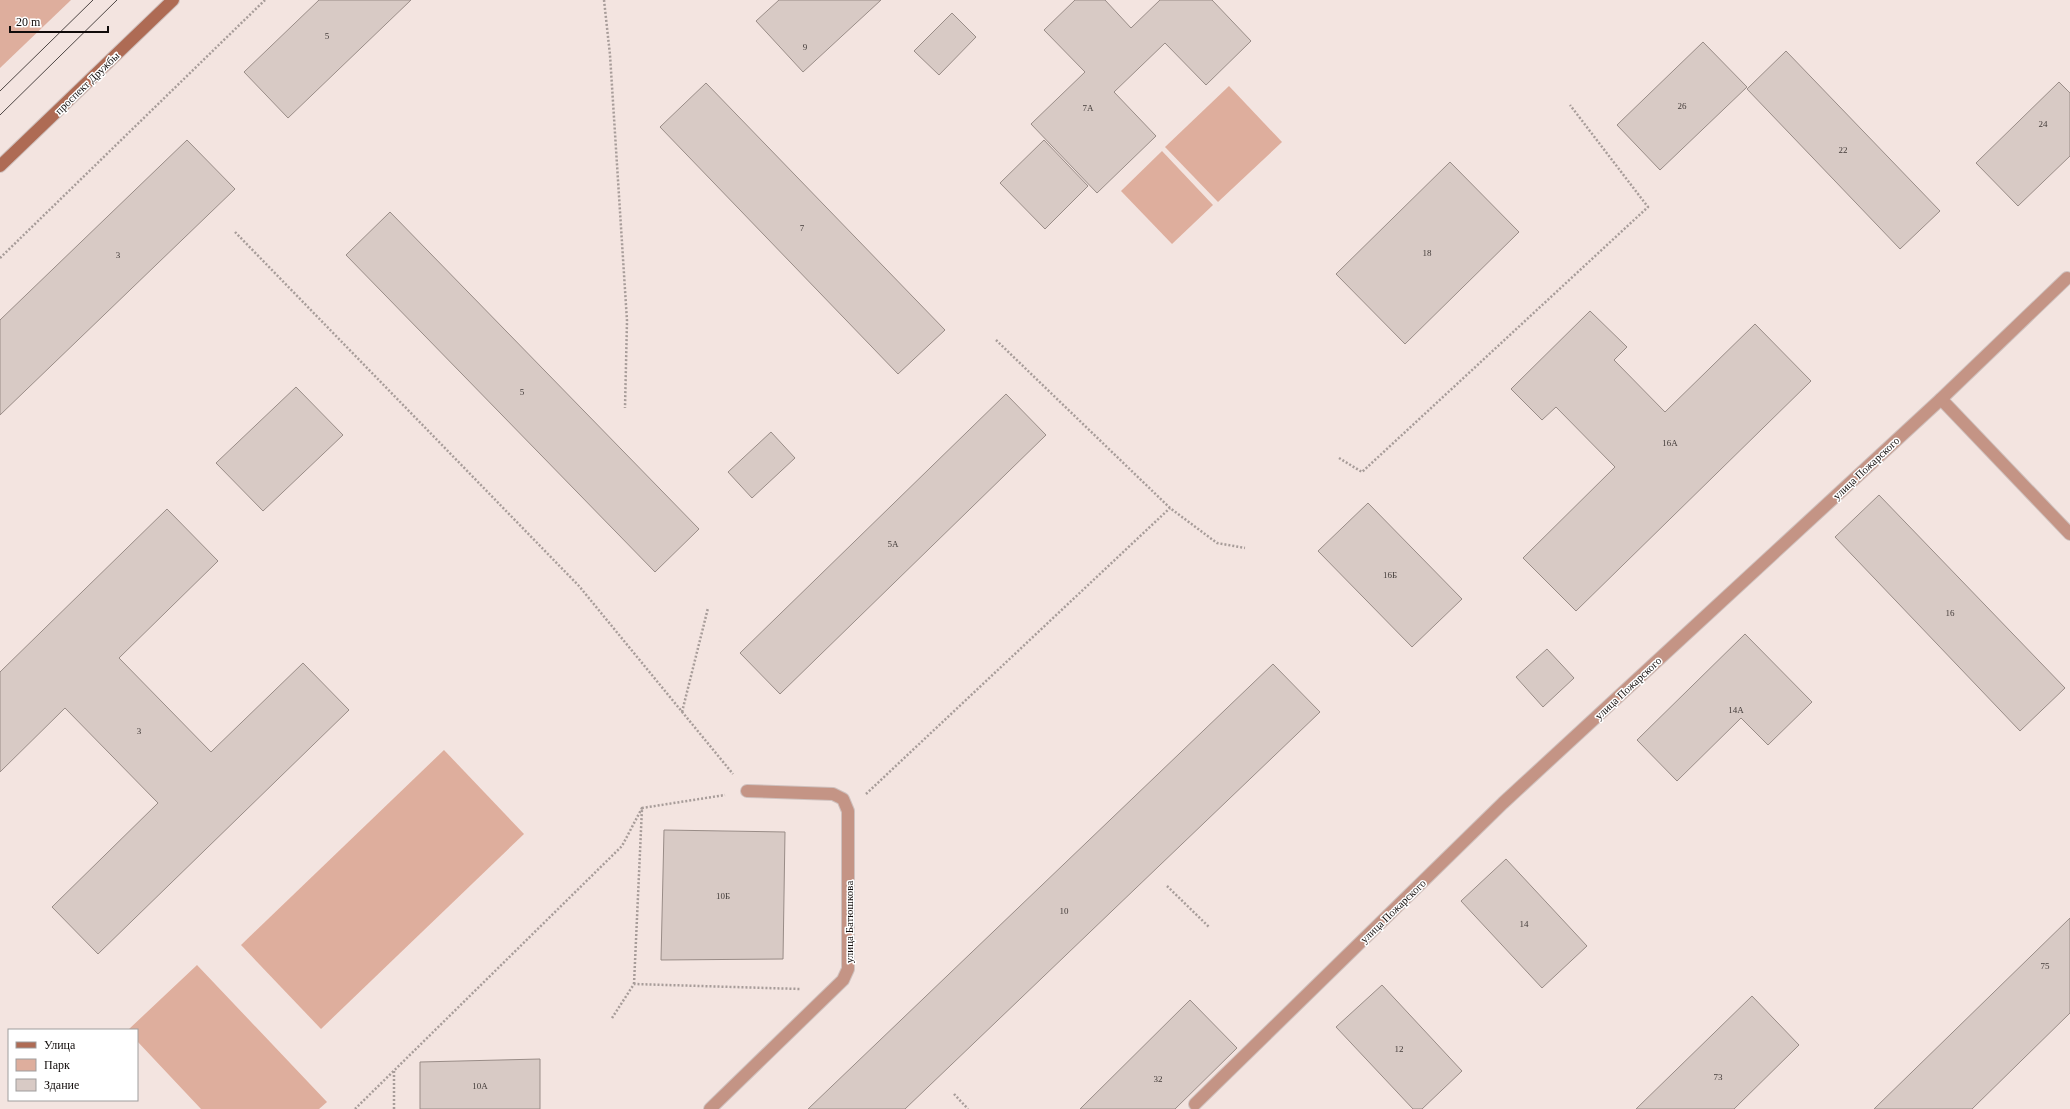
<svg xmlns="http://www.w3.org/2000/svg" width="2070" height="1109" font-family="'Times New Roman',serif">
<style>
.green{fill:#deae9d}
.building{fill:#d8cac5;stroke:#998c87}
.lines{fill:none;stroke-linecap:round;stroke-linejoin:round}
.street-casing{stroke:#cfc1be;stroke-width:14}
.secondary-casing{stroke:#cfc1be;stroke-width:14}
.path{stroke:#a79c99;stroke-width:2.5;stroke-dasharray:2 2;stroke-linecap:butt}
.street{stroke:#c49485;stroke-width:12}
.secondary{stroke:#ae6b54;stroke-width:12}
.tram{stroke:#4d4543;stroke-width:1}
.labels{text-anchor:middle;stroke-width:3;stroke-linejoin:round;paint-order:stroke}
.number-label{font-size:9px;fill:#423b39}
.street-label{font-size:11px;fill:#100b0a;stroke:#fff}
</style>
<rect width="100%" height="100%" fill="#f3e4e0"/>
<!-- green -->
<g class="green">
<path d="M0,0H71L0,68Z"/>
<path d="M1229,86L1282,142L1218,202L1165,147Z"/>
<path d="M1162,151L1213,205L1172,244L1121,191Z"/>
<path d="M444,750L524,834L321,1029L241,945Z"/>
<path d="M197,965L327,1102L319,1109H201L137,1041V1030H128Z"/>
</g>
<!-- building -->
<g class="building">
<path d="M319,0H411L288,118L244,72Z"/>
<path d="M779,0H881L803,72L756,21Z"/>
<path d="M1075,0H1105L1131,28L1160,0H1212L1251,41L1206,85L1165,43L1114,92L1156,136L1097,193L1031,124L1085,72L1044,30Z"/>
<path d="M952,13L976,37L939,75L914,51Z"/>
<path d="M1703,42L1747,87L1660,170L1617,125Z"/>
<path d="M1786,51L1940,211L1900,249L1747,89Z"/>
<path d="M2059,82L2070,93V156L2018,206L1976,163Z"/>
<path d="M706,83L945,330L898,374L660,127Z"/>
<path d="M187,140L235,189L0,415V320Z"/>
<path d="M1044,140L1088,186L1045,229L1000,183Z"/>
<path d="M1450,162L1519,232L1405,344L1336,274Z"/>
<path d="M390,212L699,529L655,572L346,255Z"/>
<path d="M1590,311L1627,347L1614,360L1665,412L1755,324L1811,381L1576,611L1523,558L1615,467L1556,407L1542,420L1511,389Z"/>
<path d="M296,387L343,435L263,511L216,463Z"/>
<path d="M1006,394L1046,435L780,694L740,653Z"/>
<path d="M771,432L795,458L752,498L728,472Z"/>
<path d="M1879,495L2065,688L2020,731L1835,537Z"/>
<path d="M1368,503L1462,599L1412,647L1318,551Z"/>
<path d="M167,509L218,561L119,658L211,752L303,663L349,710L98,954L52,907L158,803L65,708L0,772V672Z"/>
<path d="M1745,634L1812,702L1768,745L1741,718L1677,781L1637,740Z"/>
<path d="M1547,649L1574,678L1543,707L1516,677Z"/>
<path d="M1273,664L1320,712L905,1109H808Z"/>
<path d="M664,830L785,832L783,959L661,960Z"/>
<path d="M1506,859L1587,946L1542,988L1461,901Z"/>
<path d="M2070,918V1013L1972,1109H1874Z"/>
<path d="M1382,985L1462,1071L1422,1109H1413L1336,1027Z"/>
<path d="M1752,996L1799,1045L1734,1109H1636Z"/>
<path d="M1190,1000L1237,1048L1175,1109H1080Z"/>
<path d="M540,1059V1109H420V1062Z"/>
</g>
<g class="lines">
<defs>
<g id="street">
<path d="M1941,399L2070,534"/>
<path d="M1195,1104L1503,803L1941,399L2067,278"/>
<path d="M710,1109L843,980L848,969V811L843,799L833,794L747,791"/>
</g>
<path id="secondary" d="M0,166L173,0"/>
</defs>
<!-- street casing -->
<use href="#street" class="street-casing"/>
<!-- secondary casing -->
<use href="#secondary" class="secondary-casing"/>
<!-- path -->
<g class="path">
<path d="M604,0L610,55L627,321L625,408"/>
<path d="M235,232L579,586L733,774"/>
<path d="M0,258L265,0"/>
<path d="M996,340L1170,508L1217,543L1245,548"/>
<path d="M1339,458L1362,472L1648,207L1570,105"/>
<path d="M682,712L708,608"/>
<path d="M866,794L1170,508"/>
<path d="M1167,886L1209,927"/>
<path d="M634,984L642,808L725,795"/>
<path d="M612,1018L634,984L800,989"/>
<path d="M954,1094L968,1109"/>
<path d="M355,1109L622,846L642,808"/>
<path d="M394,1109V1071"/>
</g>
<!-- street -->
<use href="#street" class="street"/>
<!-- secondary -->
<use href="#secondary" class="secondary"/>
<!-- tram -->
<g class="tram">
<path d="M0,91L93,0"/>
<path d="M0,115L117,0"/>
</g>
</g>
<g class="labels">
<!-- number labels -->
<g class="number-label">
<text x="327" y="39">5</text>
<text x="805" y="50">9</text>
<text x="1682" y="109">26</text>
<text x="1088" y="111">7А</text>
<text x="2043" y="127">24</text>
<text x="1843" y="153">22</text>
<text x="802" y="231">7</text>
<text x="1427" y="256">18</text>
<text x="118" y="258">3</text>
<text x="522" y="395">5</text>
<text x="1670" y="446">16А</text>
<text x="893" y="547">5А</text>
<text x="1390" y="578">16Б</text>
<text x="1950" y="616">16</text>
<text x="1736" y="713">14А</text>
<text x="139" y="734">3</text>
<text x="723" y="899">10Б</text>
<text x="1064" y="914">10</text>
<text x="1524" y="927">14</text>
<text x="2045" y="969">75</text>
<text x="1399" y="1052">12</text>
<text x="1718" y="1080">73</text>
<text x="1158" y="1082">32</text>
<text x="480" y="1089">10А</text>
</g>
<!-- street labels -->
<g class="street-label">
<text transform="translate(87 83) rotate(-44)" y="4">проспект Дружбы</text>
<text transform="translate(1866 468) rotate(-43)" y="4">улица Пожарского</text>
<text transform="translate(1628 688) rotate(-43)" y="4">улица Пожарского</text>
<text transform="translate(1393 911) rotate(-44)" y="4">улица Пожарского</text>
<text transform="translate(849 922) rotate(-90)" y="4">улица Батюшкова</text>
</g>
</g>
<!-- legend -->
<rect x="8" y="1029" width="130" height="72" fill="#ffffff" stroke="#9f9d9d"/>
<rect x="16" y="1042" width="20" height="6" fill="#ae6b54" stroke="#9f9d9d"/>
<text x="44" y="1049" font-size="12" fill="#100b0a">Улица</text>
<rect x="16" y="1059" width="20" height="12" fill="#deae9d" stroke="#9f9d9d"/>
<text x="44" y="1069" font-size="12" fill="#100b0a">Парк</text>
<rect x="16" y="1079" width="20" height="12" fill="#d8cac5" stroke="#9f9d9d"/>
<text x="44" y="1089" font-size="12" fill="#100b0a">Здание</text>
<!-- scale -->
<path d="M10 26v6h98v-6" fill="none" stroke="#100b0a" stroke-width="2"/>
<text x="16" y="26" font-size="12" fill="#100b0a" stroke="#ffffff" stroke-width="3" paint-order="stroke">20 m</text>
</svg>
